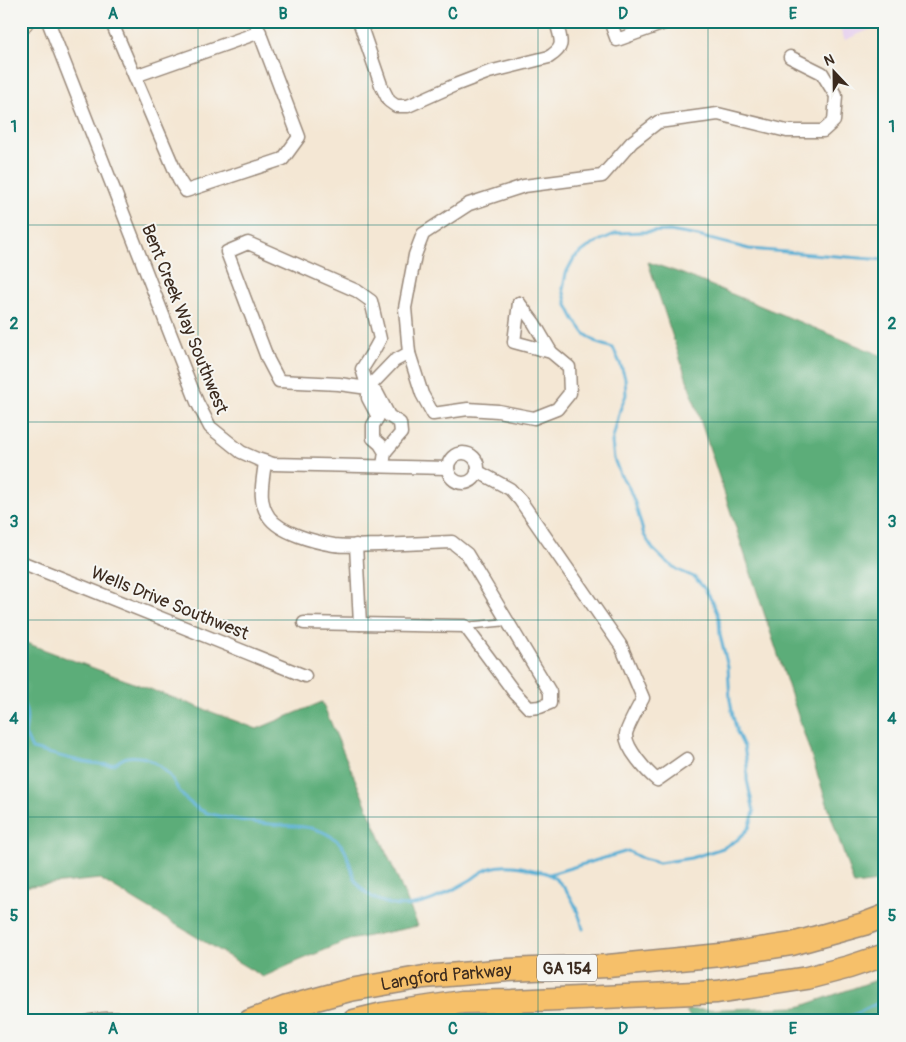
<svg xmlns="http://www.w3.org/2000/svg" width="906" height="1042" font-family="Pangolin,sans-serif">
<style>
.built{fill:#e7d2ef}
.forest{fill:#5cad79;stroke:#4c6c4c}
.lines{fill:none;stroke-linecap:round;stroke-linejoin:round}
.stream{stroke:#57aed4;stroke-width:3}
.service-casing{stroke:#988879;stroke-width:9}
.minor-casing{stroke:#988879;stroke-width:15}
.secondary-casing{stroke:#988879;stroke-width:20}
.motorway-casing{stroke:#988879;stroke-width:25}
.service{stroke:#fff;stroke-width:6}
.minor{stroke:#fff;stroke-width:12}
.secondary{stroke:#fbe6c4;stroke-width:18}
.motorway{stroke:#f6c06b;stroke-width:22}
.grid{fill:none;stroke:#0f766e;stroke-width:1;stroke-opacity:0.55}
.labels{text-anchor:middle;stroke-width:4;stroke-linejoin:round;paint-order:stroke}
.shield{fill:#f6f6f2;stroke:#73675e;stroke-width:1}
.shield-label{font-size:16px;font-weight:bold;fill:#3b2a1e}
.street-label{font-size:18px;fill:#3b2a1e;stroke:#f6f6f2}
.neatline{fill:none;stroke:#0f766e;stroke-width:2}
.grid-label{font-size:16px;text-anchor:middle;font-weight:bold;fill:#0f766e}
</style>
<rect width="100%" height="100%" fill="#f6f6f2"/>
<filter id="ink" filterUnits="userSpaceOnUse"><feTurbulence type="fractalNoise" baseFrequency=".02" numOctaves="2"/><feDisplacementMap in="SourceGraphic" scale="10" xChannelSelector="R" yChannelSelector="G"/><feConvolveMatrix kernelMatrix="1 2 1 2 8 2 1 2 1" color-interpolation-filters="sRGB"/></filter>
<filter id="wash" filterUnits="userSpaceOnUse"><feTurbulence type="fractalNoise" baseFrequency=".0096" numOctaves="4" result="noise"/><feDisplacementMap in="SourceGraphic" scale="20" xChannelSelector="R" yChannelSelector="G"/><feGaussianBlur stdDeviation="1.12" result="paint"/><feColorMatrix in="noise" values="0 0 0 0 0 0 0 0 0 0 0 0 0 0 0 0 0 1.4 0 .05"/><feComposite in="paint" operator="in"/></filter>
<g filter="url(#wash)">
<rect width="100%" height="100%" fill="#f4e7d4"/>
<!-- built -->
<path class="built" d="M836,21H885V23L845,40Z"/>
<!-- forest -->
<g class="forest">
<path d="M648,262L683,274L885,357V881L854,885Z"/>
<path d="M21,641L257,729L322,702L418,926L349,940L296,962L263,977L100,879L21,887Z"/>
<path d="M885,977V1021H692L686,1010L799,1007Z"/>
</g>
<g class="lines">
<!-- stream -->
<g class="stream">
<path d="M21,700C29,711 27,722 25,734L32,749C50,753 98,768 114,764C118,762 123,758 127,757C132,756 142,757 146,758C155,762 164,769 170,776C174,780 175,785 178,789C184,799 196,809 207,813C231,820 257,823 281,825C301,827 314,825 332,837C349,847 348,863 355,879C362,894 379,902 394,905C422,910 449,892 472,879C477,875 482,871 488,869C502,864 515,865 529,869C535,871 545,871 550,875C568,886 578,909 583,929"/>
<path d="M550,874L628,851L643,859L659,863L691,858L723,848L737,840L749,828L754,812L747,780V764L744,747L737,732L733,716L730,700L728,667L720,635L719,618L713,603L705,589L694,577L678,570L665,561L653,549L644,535L635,503L629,488L620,474L614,459L612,442L620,410L626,395L625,378L620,363L613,348L597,343L584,333L574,319L567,305L563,289L566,273L574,258L587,248L601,240L617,233L670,231L698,236L749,249L885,260"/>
<path d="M589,1020V1021"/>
<path d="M841,1021L880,1002L885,1004"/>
</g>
</g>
</g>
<g filter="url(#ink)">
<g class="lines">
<defs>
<path id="service" d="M465,626L508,622"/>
<g id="minor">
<path d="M48,21L197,402L210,427L241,452L257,459L273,464L448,468"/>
<path d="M111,21L179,180L186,191L283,159L299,137L255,21"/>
<path d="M359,21L381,85L389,101L396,106H408L455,85L489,72L549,57C567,46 560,39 556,21"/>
<path d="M610,21L617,40L670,21"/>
<path d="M135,76L260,32"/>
<path d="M519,303L534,323L551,352"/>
<path d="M409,353L422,394L433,414L468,409L498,411L534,418L557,409L570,393L569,367L551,352L514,342L519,303"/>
<path d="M368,388L394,361L409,353L405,308L415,255L423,234L469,204L524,186L602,176L632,142L658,122L718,114L787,131H823L834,121L836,96L822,73L790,57"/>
<circle cx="463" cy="468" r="15"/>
<path d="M265,462C263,481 257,500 269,517C280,533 315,542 334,545C349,547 365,545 380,545C404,544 428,543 452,542L467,554L550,692V703L540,707L529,708L514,692L465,626L304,623"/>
<path d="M383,466L385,452L401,433L400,423L389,416L377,393L368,388L339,384L279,381L268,360L227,252L248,243L357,291L371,301L380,339L374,350L362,369L368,388V398L378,417L373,425V438L380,444L385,452"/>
<path d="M477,471L510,489L520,500L621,646L643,698C639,706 627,727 626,734C625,748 647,772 657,780L687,759"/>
<path d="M356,545L360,624"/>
<path d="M21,562L305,676"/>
<path d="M89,1021C105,1018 119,1017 135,1021"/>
</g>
<path id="secondary" d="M21,26L25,21"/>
<g id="motorway">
<path id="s1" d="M250,1021L287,1007L350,990L424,977L508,970L608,966L721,955L792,944L864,924L885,916"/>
<path d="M354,1021L383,1014L462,1002L512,1001L717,992L807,978L849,967L885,955"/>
</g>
</defs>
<!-- service casing -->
<use href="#service" class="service-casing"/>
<!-- minor casing -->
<use href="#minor" class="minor-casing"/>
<!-- secondary casing -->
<use href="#secondary" class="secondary-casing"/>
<!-- motorway casing -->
<use href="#motorway" class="motorway-casing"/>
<!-- service -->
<use href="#service" class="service"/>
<!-- minor -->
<use href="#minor" class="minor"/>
<!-- secondary -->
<use href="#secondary" class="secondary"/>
<!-- motorway -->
<use href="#motorway" class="motorway"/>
</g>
</g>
<!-- grid -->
<path class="grid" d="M198,21V1021M368,21V1021M538,21V1021M708,21V1021M21,225H885M21,422H885M21,620H885M21,817H885"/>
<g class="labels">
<!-- shield labels -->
<rect class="shield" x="537" y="954.5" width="60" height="27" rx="4"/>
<g class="shield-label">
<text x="567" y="974">GA 154</text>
</g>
<!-- street labels -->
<g class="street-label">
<text transform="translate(185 319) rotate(68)" y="6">Bent Creek Way Southwest</text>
<text transform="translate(170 603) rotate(22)" y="6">Wells Drive Southwest</text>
<text dy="6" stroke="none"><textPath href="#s1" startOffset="202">Langford Parkway</textPath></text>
</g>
</g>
<!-- margin -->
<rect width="906" height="1042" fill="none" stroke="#f6f6f2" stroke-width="55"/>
<!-- north arrow -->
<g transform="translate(834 72) rotate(338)" stroke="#f6f6f2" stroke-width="4" paint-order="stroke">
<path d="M0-4L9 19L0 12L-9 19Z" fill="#3b2a1e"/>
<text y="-8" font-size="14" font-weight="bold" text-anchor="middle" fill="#3b2a1e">N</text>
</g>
<rect x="28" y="28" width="850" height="986" class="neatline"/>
<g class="grid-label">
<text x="113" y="19">A</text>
<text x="283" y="19">B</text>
<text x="453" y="19">C</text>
<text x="623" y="19">D</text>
<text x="793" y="19">E</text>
<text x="14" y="132">1</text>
<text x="892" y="132">1</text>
<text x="14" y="329">2</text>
<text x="892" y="329">2</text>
<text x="14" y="527">3</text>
<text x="892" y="527">3</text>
<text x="14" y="724">4</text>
<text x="892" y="724">4</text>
<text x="14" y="921">5</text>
<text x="892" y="921">5</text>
<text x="113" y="1034">A</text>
<text x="283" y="1034">B</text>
<text x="453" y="1034">C</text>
<text x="623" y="1034">D</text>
<text x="793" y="1034">E</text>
</g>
</svg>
